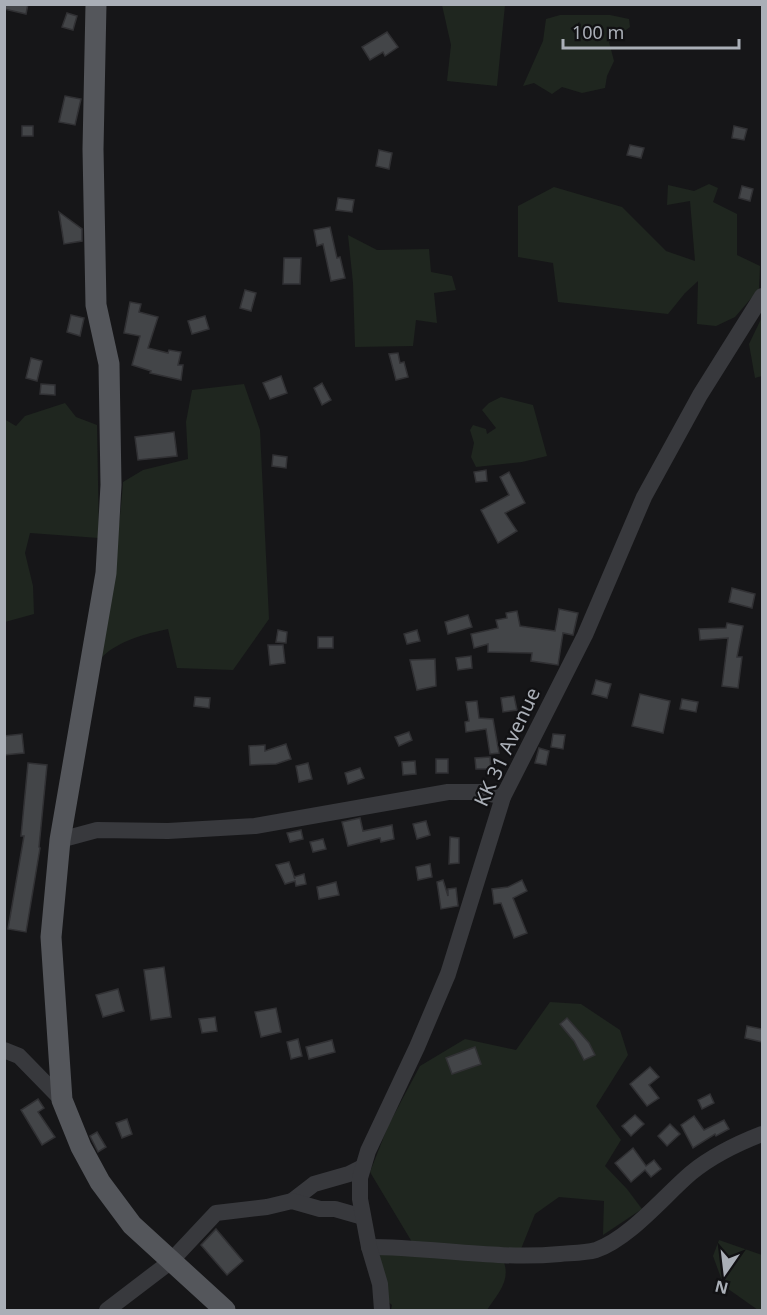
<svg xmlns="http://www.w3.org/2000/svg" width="767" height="1315" font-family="'Noto Sans',sans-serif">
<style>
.green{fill:#1f261f}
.building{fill:#434548;stroke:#313134;stroke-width:1.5}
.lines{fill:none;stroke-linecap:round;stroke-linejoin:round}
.minor{stroke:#38393d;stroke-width:16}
.major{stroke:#54565b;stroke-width:21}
.labels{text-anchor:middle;stroke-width:4.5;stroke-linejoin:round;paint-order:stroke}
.street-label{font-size:20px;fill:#aaafb7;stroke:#111113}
</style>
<rect width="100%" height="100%" fill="#161618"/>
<!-- green -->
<g class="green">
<path d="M442,5H505L497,86L447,81L451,45Z"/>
<path d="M560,15H610L629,19L630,27L609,42L614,61L607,76L605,88L582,93L562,87L552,94L534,83L523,86L543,41L546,19Z"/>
<path d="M709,184L718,188L713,202L737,214V255L760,266L759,289L735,317L716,326L697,324L698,281L685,293L668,314L558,302L553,263L518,257V206L554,187L622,207L666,251L695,261L690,201L667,205L668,185L694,191Z"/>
<path d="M348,235L377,250L429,249L431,272L452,276L456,290L434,293L437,323L416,320L413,346L355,347L353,283Z"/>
<path d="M762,317V376L755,378L749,344Z"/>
<path d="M244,384L260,430L269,619L233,670L177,668L168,629C145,634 120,640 102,657C108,598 119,540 123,482L143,470L188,459L186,422L192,390Z"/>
<path d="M501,397L533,405L547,456L522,462L476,467L471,457L474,443L470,430L473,425L486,429L487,434L496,428L482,410L489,403Z"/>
<path d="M65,403L76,417L97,425L99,538L30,533L25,553L33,586L34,614L5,622L6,655L4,654V419L16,426L25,416Z"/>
<path d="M550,1002L581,1004L620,1030L628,1055L596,1106L621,1140L605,1166L627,1189L642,1209L603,1235L604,1201L559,1197L535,1214L519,1254L412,1242L370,1172L388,1126L420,1066L465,1039L516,1050Z"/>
<path d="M719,1240L762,1255V1310H758L724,1286L713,1256Z"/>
<path d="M379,1251L503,1260C512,1280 497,1295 487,1310H391L392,1305L385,1299Z"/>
</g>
<!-- building -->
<g class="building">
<path d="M4,4H28L26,14L4,9Z"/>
<path d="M67,13L77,16L73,30L62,27Z"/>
<path d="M387,32L398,47L385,56L383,52L370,60L362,47Z"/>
<path d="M65,96L81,99L75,125L59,122Z"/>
<rect x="22" y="126" width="11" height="10"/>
<path d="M734,126L747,129L744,140L732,138Z"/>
<path d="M630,145L644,148L641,158L627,155Z"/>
<path d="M379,150L392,153L389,169L376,166Z"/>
<path d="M742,186L753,189L750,201L739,198Z"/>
<path d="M338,198L354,200L352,212L336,210Z"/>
<path d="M59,212L82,229V241L64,244Z"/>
<path d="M330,227L337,258L340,257L345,278L331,281L323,244L317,246L314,230Z"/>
<path d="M284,258H301L300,284H283Z"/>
<path d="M245,290L256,293L251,311L240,308Z"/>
<path d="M130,302L141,304L139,312L158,317L148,348L168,353L169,350L181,352L178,365H183L181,380L150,373L151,371L132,365L140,336L124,333Z"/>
<path d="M71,315L84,318L80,336L67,332Z"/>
<path d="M205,316L209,329L192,334L188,321Z"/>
<path d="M398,353L400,363L404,362L408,377L396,380L389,354Z"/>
<path d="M31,358L42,361L37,381L26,378Z"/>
<path d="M281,376L287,393L270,399L263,383Z"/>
<path d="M322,383L331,400L322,405L314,388Z"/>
<path d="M41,384L55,385V395L40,394Z"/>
<path d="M174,432L177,456L138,460L135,437Z"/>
<path d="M273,455L287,457L286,468L272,466Z"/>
<path d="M486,470L487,481L476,482L474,472Z"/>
<path d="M509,472L525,503L505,513L517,531L498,543L481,510L509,495L500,477Z"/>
<path d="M732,588L755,594L752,608L729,602Z"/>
<path d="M559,609L578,613L573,635L563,633L558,665L531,661L532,653L488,652V644L474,648L471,634L498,628L496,620L507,618L506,613L517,611L520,626L555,631Z"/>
<path d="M468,615L472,627L448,634L445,622Z"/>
<path d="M727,623L743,626L737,657H742L738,688L722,686L728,638L700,640L699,629L726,628Z"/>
<path d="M278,630L287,632L286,643L276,642Z"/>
<path d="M417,630L420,641L407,644L404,634Z"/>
<rect x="318" y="637" width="15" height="11"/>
<path d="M268,645H283L285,663L270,665Z"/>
<path d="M471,656L472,668L458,670L456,658Z"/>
<path d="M435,659L436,686L417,690L410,660Z"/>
<path d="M596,680L611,684L607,698L592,694Z"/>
<path d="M640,694L670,701L663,733L632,726Z"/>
<path d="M514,696L517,710L503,712L501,698Z"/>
<path d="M195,697L210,698L209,708L194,706Z"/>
<path d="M682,699L698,702L696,712L680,709Z"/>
<path d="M477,701L479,718L493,719L499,753L490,754L486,729L466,732L465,722L469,721L466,702Z"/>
<path d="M409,732L412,740L399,746L395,737Z"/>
<path d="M22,734L24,753L4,755V736Z"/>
<path d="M553,734L565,735L563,749L551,747Z"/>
<path d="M286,744L291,759L276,764L250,765L249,746L265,745V751Z"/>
<path d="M539,748L549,751L546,765L535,763Z"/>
<path d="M490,757L491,769H476L475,758Z"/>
<rect x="436" y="759" width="12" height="14"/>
<path d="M415,761L416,774L403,775L402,762Z"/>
<path d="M28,763L47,765L39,847L40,848L26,932L8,929L24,836H21Z"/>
<path d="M308,763L312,779L299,782L296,766Z"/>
<path d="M360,768L364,778L348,784L345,773Z"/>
<path d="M360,818L363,831L392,825L394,839L381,842L380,838L348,846L342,822Z"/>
<path d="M426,821L430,835L417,839L413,824Z"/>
<path d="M301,830L303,839L290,842L287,833Z"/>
<path d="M450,837L459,838V863L449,864Z"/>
<path d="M323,839L326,849L313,852L310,842Z"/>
<path d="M289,862L295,879L294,877L304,874L306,884L296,886L295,881L285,884L276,865Z"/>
<path d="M430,864L432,877L418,880L416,867Z"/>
<path d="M443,880L448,896V889L456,888L458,906L441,909L437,882Z"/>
<path d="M522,880L527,891L513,898L527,933L514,938L501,903L494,904L492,889L508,887Z"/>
<path d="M336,882L339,895L319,899L317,887Z"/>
<path d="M164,967L171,1017L151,1020L144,970Z"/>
<path d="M118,989L124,1011L103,1017L96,995Z"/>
<path d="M276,1008L281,1032L261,1037L255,1012Z"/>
<path d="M215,1017L217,1031L202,1033L199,1019Z"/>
<path d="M567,1018L589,1043L595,1055L584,1060L574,1041L560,1024Z"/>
<path d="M747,1026L762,1029V1042L745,1038Z"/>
<path d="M298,1039L302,1056L291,1059L287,1042Z"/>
<path d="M332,1040L335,1052L309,1059L306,1047Z"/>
<path d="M475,1047L481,1064L452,1074L446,1058Z"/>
<path d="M650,1067L659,1077L649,1085L659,1098L647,1106L630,1084Z"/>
<path d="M710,1094L714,1103L702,1109L698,1100Z"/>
<path d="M38,1099L44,1108L38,1112L55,1137L42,1145L21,1110Z"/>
<path d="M635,1115L644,1124L631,1136L622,1126Z"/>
<path d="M694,1116L704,1130L724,1120L729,1129L716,1136L715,1134L693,1148L681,1125Z"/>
<path d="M127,1119L132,1134L122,1138L116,1123Z"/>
<path d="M670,1124L680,1134L667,1146L658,1136Z"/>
<path d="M97,1132L106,1147L98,1152L90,1136Z"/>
<path d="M633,1148L646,1166L654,1160L661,1169L651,1177L645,1170L631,1182L615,1163Z"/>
<path d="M216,1229L243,1261L227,1275L201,1245Z"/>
</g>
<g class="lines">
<!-- minor -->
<g class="minor">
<path d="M60,840L97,830L168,831L255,826L448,792H482L503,797"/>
<path d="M4,1050L19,1056L62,1100"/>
<path d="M292,1201L314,1184L349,1174L363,1167"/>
<path d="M369,1247C433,1247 496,1260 560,1254C571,1253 585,1253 596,1250C630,1238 664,1196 691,1173C713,1155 736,1144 762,1134"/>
<path d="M107,1310L170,1262L216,1213L267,1207L292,1201L320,1209H335L363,1217"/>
<path d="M382,1310L380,1284L369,1247L360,1199V1178L368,1151L417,1047L448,974L503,797L585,635L644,497L700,395L762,296"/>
</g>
<!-- major -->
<path class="major" d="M96,4L93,149L96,305L109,364L111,485L106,573L60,840L51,937L62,1100L81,1147L100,1182L132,1225L225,1310"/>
</g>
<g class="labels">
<!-- street labels -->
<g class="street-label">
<text transform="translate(507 747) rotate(-65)" y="7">KK 31 Avenue</text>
</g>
</g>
<!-- border -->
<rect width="767" height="1315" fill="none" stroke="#aaafb7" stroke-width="12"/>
<!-- north arrow -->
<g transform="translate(725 1273) rotate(194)" stroke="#111113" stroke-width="4.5" paint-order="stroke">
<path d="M0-4.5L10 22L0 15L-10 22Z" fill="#aaafb7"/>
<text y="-9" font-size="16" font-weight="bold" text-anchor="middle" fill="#aaafb7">N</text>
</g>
<!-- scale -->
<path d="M563 39v9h176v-9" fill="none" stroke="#aaafb7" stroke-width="3"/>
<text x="572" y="39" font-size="18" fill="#aaafb7" stroke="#111113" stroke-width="4.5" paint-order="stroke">100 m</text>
</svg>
